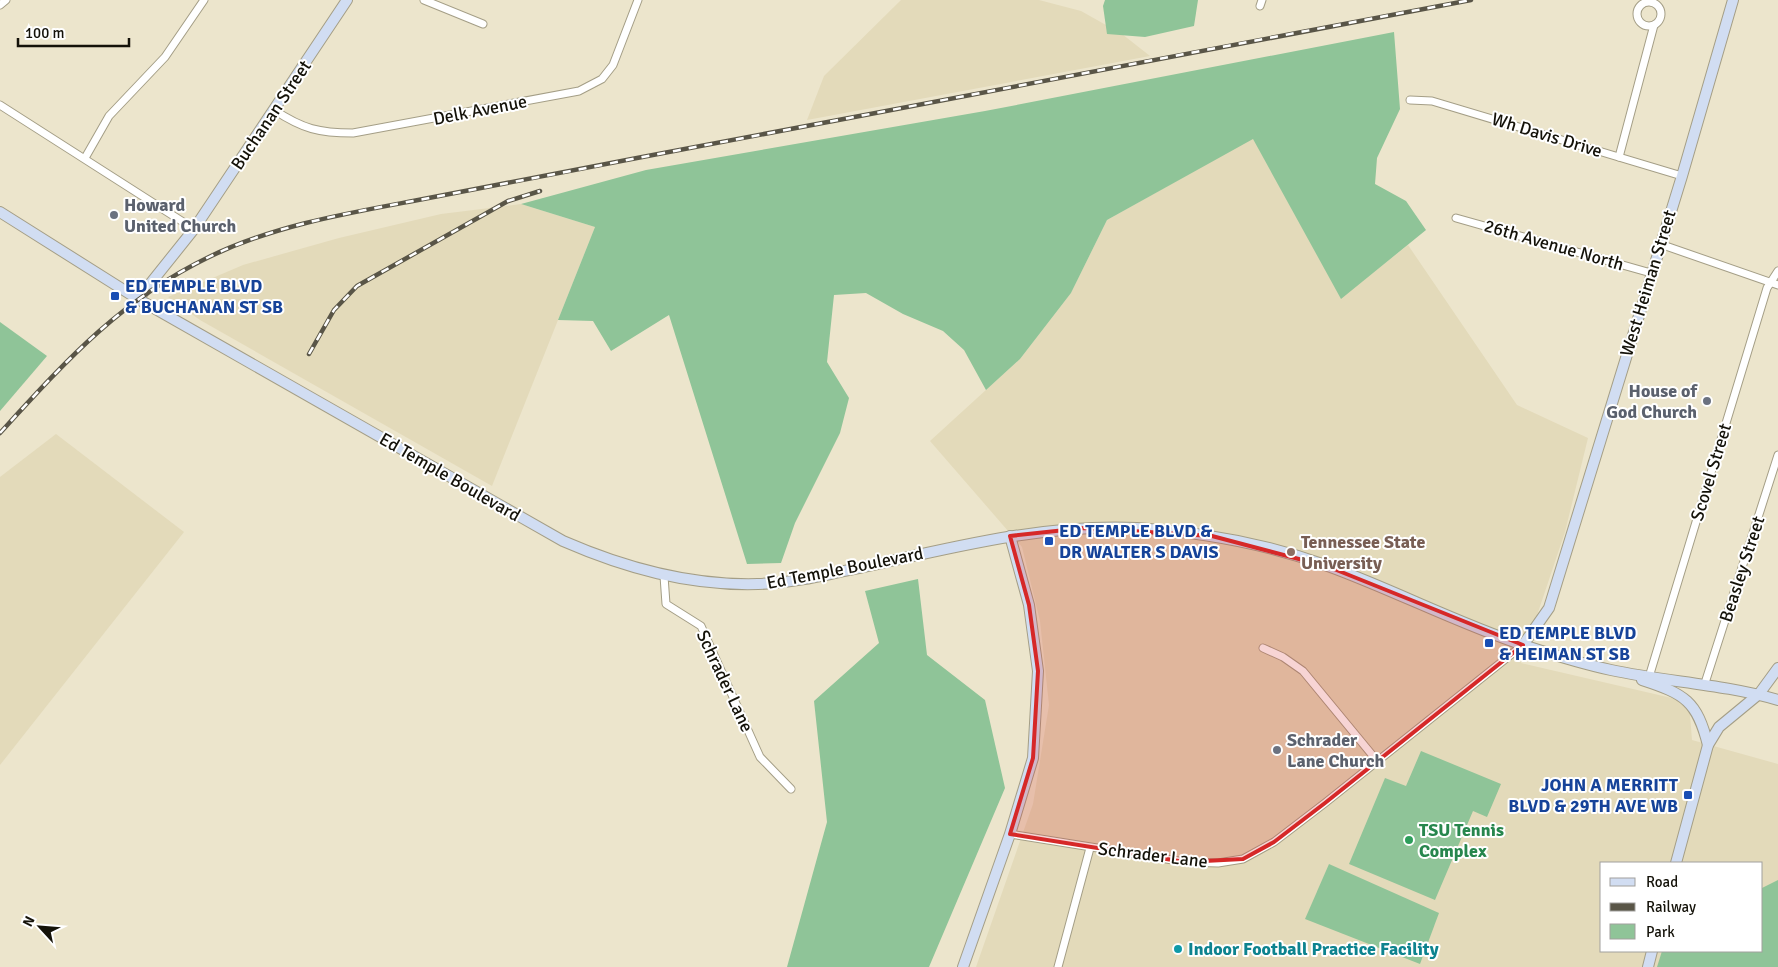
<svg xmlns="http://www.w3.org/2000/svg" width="1778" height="967" font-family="Signika,sans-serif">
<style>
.built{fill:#e3daba;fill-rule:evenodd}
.green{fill:#8fc498}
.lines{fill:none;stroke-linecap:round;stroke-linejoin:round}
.street-casing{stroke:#a49e86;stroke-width:9}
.secondary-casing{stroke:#a49e86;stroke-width:12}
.street{stroke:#fff;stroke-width:7}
.secondary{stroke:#d1ddf2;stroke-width:10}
.rail-casing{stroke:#595547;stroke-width:4.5}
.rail{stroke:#fff;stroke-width:2.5;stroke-dasharray:8;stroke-linecap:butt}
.marked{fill:#d62828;fill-opacity:0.2;stroke:#d62828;stroke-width:4;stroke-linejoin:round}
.worship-dot{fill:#6b7280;stroke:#fff;stroke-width:2}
.transit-dot{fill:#1a4fb4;stroke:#fff;stroke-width:2}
.education-dot{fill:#8d6e63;stroke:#fff;stroke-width:2}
.leisure-dot{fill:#2e9e5b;stroke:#fff;stroke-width:2}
.culture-dot{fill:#0f9aa8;stroke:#fff;stroke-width:2}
.labels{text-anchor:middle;stroke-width:4;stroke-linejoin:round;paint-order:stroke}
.street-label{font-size:18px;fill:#141209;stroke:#fff}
.worship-label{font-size:18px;font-weight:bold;fill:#5b616d;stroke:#fff;text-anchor:start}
.transit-label{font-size:18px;font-weight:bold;fill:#164399;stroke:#fff;text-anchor:start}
.education-label{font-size:18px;font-weight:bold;fill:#785e54;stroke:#fff;text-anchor:start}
.leisure-label{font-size:18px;font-weight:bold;fill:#27864d;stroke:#fff;text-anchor:start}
.culture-label{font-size:18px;font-weight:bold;fill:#0d838f;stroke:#fff;text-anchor:start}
</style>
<rect width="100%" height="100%" fill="#ece5cc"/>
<!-- built -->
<g class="built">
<path d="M901,0H1039L1081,11L1122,34L1150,56L807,120L824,76Z"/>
<path d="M1253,138L1341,298L1408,245L1517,405L1588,438L1565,532L1521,663L1689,702L1692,740L1778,764V967H976L1033,804L1049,705L1040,621L1022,547L930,441L1020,359L1071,293L1107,220ZM1602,863H1762V951H1602Z"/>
<path d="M521,204L595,227L492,486L200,320L168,297L243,265L339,238L441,214Z"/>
<path d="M56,434L184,532L0,765V477Z"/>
</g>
<!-- green -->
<g class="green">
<path d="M1105,0H1198L1194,26L1145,37L1107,34L1103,6Z"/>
<path d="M1394,32L1400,109L1377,158L1375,184L1406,201L1426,230L1341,299L1253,139L1107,220L1071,293L1020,359L986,390L964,350L943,331L903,314L866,293L834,295L827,362L849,398L840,433L795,523L781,563L747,564L669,315L611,351L593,321L558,320L595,227L521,204L646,170L985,111Z"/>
<path d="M0,322L47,356L0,411Z"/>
<path d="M918,579L927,655L985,700L1005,788L929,967H787L827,822L814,701L879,643L865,591Z"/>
<path d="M1421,751L1501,784L1487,817L1473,811L1435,900L1349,864L1385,778L1406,786Z"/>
<path d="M1329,864L1439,913L1420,964L1305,919Z"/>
<path d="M1778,880V967H1657L1662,951H1762V888Z"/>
</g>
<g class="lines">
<defs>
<g id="street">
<path d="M424,0L483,24"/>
<circle cx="1649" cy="14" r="12"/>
<path d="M0,5L6,0"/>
<path d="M1260,6L1262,0"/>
<path d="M1410,100L1432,101L1682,176"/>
<path d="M0,105L194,229"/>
<path d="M274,110C303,129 319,133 353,133L579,91L602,79L613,65L638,0"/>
<path d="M1619,157L1654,25"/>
<path d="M85,158L109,116L165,57L204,0"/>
<path d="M1456,218L1651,273"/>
<path d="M1660,244L1778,285"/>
<path d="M664,576L666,604L701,626L760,757L791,789"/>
<path d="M1263,648L1283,657L1303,671L1378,762"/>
<path d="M1649,677L1767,288L1778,271"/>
<path d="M1705,683L1778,455"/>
<path d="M1010,834L1185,862L1218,863L1243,859L1274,842L1325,803L1523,645"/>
<path d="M1058,967L1090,848"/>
</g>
<g id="secondary">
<path d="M0,212L138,299L563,541C625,568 689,586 758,584C800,583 841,571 882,563C966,544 1051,524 1137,528C1202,532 1267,544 1328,566C1394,590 1459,624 1526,646C1554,655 1583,664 1611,670C1667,682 1723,684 1778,700"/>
<path d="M138,299L194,229L347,0"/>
<path d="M1523,645L1549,608L1682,176L1733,0"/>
<path d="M1642,680C1685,694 1697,701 1708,745"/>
<path d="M1676,863L1708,745L1719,727L1759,694L1778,668"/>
<path d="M963,967L1010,834L1033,758L1038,671L1029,605L1010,536"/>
<path d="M1648,967L1652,951"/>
</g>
</defs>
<!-- street casing -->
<use href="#street" class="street-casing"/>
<!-- secondary casing -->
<use href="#secondary" class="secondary-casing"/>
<!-- street -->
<use href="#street" class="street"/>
<!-- secondary -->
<use href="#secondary" class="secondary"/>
<defs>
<g id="rail">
<path d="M309,354L334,310L357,286L508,201L540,191"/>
<path d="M0,433C65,362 120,300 209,257C273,226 343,214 413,201C487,187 562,173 637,158C915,106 1192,52 1471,0"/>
</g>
</defs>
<!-- rail casing -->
<use href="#rail" class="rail-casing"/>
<!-- rail -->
<use href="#rail" class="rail"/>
</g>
<!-- marked area -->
<path class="marked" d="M1084,528L1212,536L1329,567L1523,645L1325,803L1274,842L1243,859L1185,862L1010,834L1033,758L1038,671L1029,605L1010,536Z"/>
<!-- markers -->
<g class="worship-dot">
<circle cx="114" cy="215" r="5"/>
<circle cx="1707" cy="401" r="5"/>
<circle cx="1277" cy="750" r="5"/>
</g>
<g class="transit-dot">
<rect x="110" y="291" width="10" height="10" rx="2.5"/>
<rect x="1044" y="536" width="10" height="10" rx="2.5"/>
<rect x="1484" y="638" width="10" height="10" rx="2.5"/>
<rect x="1683" y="790" width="10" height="10" rx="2.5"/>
</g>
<circle class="education-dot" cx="1291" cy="552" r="5"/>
<circle class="leisure-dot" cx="1409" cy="840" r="5"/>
<circle class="culture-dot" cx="1178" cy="949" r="5"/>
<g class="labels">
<!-- street labels -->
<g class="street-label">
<text transform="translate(480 110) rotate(-11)" y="6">Delk Avenue</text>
<text transform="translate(271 115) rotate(-56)" y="6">Buchanan Street</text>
<text transform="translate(1547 135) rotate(17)" y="6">Wh Davis Drive</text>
<text transform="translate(1554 245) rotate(16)" y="6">26th Avenue North</text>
<text transform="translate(1648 283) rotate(-73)" y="6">West Heiman Street</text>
<text transform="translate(1711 472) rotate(-73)" y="6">Scovel Street</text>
<text transform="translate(450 477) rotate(30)" y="6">Ed Temple Boulevard</text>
<text transform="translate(845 568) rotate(-11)" y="6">Ed Temple Boulevard</text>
<text transform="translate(1742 569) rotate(-72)" y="6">Beasley Street</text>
<text transform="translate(725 681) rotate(65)" y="6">Schrader Lane</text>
<text transform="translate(1153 855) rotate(7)" y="6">Schrader Lane</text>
</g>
<!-- worship labels -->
<g class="worship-label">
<text x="124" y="211">Howard<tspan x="124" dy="21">United Church</tspan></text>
<text x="1697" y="397" text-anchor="end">House of<tspan x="1697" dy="21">God Church</tspan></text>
<text x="1287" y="746">Schrader<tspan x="1287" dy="21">Lane Church</tspan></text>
</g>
<!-- transit labels -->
<g class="transit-label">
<text x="125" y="292">ED TEMPLE BLVD<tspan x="125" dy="21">&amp; BUCHANAN ST SB</tspan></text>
<text x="1059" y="537">ED TEMPLE BLVD &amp;<tspan x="1059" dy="21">DR WALTER S DAVIS</tspan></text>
<text x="1499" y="639">ED TEMPLE BLVD<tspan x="1499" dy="21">&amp; HEIMAN ST SB</tspan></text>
<text x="1678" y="791" text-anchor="end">JOHN A MERRITT<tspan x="1678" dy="21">BLVD &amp; 29TH AVE WB</tspan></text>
</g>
<!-- education labels -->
<g class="education-label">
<text x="1301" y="548">Tennessee State<tspan x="1301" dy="21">University</tspan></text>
</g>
<!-- leisure labels -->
<g class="leisure-label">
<text x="1419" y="836">TSU Tennis<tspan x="1419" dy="21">Complex</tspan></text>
</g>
<!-- culture labels -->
<g class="culture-label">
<text x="1188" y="955">Indoor Football Practice Facility</text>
</g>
</g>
<!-- legend -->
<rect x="1600" y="862" width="162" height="90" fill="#ffffff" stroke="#a1a09d"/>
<rect x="1610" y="878" width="25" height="8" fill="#d1ddf2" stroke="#a1a09d"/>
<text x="1646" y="887" font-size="15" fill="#141209">Road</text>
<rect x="1610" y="903" width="25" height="8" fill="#595547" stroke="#a1a09d"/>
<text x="1646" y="912" font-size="15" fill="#141209">Railway</text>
<rect x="1610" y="924" width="25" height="15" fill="#8fc498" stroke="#a1a09d"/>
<text x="1646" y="937" font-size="15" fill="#141209">Park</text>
<!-- north arrow -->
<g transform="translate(40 927) rotate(296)" stroke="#ffffff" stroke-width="4" paint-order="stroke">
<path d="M0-4L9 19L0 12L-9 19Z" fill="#141209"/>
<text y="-8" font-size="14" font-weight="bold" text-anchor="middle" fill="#141209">N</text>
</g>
<!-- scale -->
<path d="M18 38v8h111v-8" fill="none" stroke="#141209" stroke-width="2.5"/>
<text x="25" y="38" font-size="15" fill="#141209" stroke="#ffffff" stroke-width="4" paint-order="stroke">100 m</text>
</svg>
